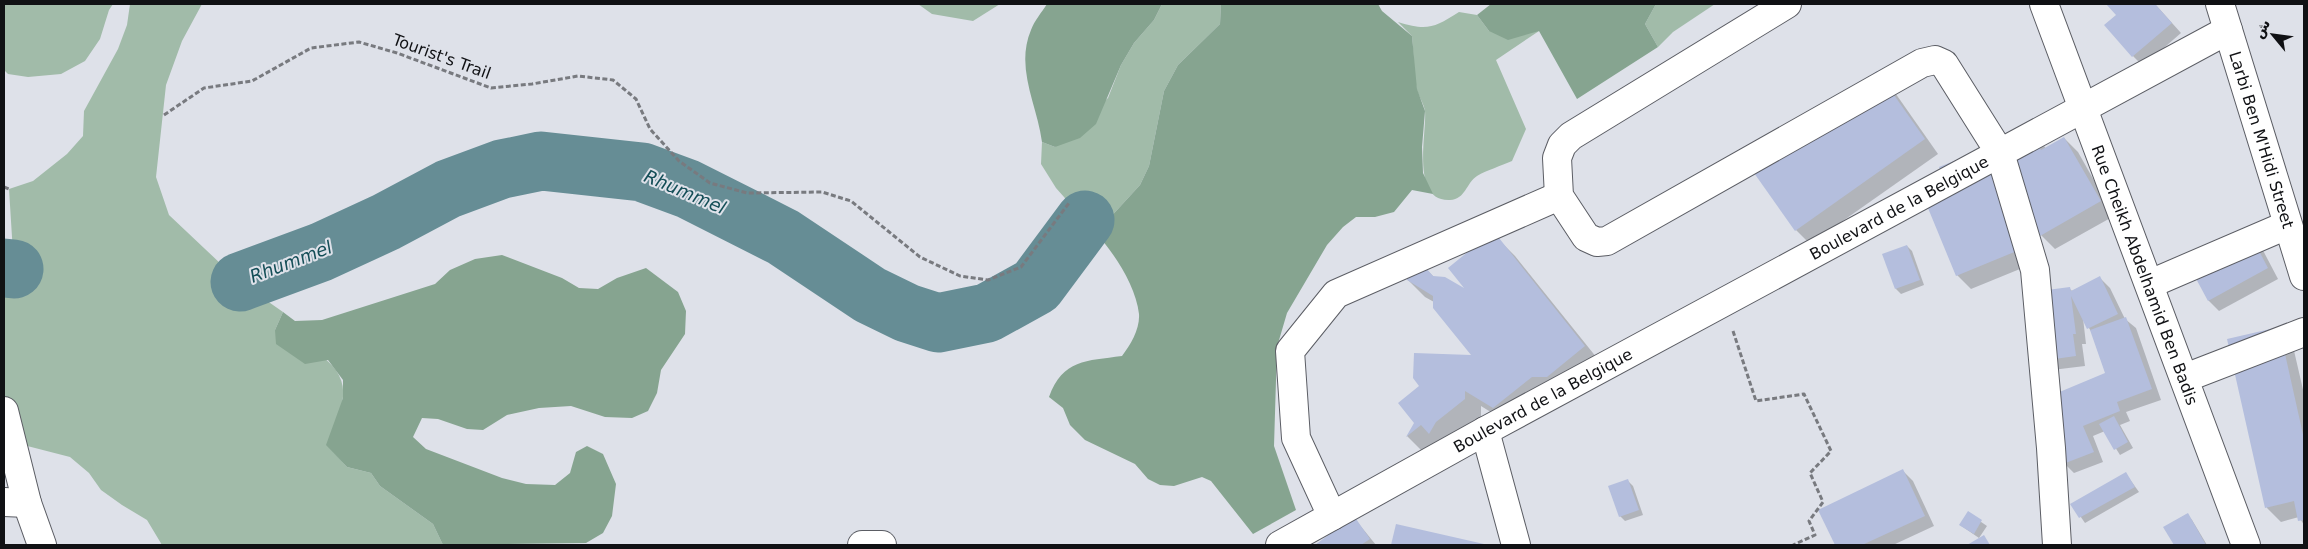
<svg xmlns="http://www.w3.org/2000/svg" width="2308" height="549" font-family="'DejaVu Sans',Cairo,sans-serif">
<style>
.green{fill:#a1bba9}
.forest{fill:#86a490}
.shadow{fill:#0003}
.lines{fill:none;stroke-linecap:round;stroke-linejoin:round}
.river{stroke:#668d95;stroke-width:59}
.building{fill:#b4bedd}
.minor-casing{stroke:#5b5d64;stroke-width:30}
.major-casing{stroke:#5b5d64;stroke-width:30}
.path{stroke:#787a7f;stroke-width:3;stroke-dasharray:5 2.5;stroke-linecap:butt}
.minor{stroke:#fff;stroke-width:28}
.major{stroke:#fff;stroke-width:28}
.labels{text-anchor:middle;stroke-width:4;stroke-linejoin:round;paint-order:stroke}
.street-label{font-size:16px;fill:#101114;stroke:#dee1e9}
.water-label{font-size:18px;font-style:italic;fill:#144e57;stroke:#dee1e9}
</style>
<rect width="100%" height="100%" fill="#dee1e9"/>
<!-- green -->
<g class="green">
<path d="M4,4H113L109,10L100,39L85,61L61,74L28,77L8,74L4,70Z"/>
<path d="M130,4H202L182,41L166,85L156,177L169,215L240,282L283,312L275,330C302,345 347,360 343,397C342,412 332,430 327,445L347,467L371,473L380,486L433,524L443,545H162L147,520L122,505L101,490L89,473L70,457L4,440V279L14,269L9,189L33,181L67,154L83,136L84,111L118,49L127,25Z"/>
<path d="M918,4H1000L973,21L932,14Z"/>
<path d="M1162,4H1221L1220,24L1178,65L1164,91L1149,166L1140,185L1096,233L1056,188L1041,164L1042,142L1055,147L1108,98L1121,65L1134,43L1154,20Z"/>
<path d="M1656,4H1715L1673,32L1658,47L1645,24Z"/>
<path d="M1459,12L1477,15L1489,31H1539L1496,60L1526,129L1512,161C1501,166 1487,170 1477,176C1466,183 1466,199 1450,200C1410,202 1427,133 1425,111C1424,104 1419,97 1417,90C1413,73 1414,54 1412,36L1398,22C1427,31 1434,28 1459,12Z"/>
</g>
<!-- forest -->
<g class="forest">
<path d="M1047,4H1162L1154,20L1134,43L1121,65L1096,124L1080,138L1055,147L1042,142C1037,104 1015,68 1031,30C1034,21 1042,12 1047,4Z"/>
<path d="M1221,4H1378L1382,11L1412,36L1417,89L1425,111L1422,147L1423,173L1433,194L1412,190L1394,212L1375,217H1356L1343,227L1327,245L1287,313L1277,347L1274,446L1296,510L1253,534L1211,481L1202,477L1174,486L1160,485L1148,479L1135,464L1085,440L1070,425L1063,408L1049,397C1063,359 1086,361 1122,356C1131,344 1140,329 1139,314C1136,286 1114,253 1096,233L1140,185L1149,166L1164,91L1178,65L1220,24Z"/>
<path d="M1491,4H1656L1645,24L1658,47L1577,99L1539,31L1508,40L1489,31L1477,15Z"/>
<path d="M502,255L562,278L579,288L598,289L617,278L646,268L678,292L686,311L685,334L661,370L657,393L648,411L632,418L605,417L571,406L539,408L507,415L483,430L467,429L438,419L422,418L413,437L426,449L502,478L526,484L555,485L570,473L576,452L587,446L603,454L616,484L612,516L603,533L586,543L443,545L433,524L380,486L371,473L347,467L326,445L343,398V380L328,360L305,364L276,344L275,330L283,312L295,321L322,320L435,284L450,270L475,259Z"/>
</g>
<!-- shadow -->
<g class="shadow">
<path d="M2108,4H2155L2181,33L2143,66L2133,56L2117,15Z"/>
<path d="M1891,87L1938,154L1810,244L1796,230L1749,163Z"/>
<path d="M2064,138L2078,152L2114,216L2055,249L2041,235L2005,161L2040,139L2046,149Z"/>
<path d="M1925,196L2037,262L1971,289L1957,275Z"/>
<path d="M1498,239L1515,256L1601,363L1510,424L1481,406V416L1453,439L1446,450L1437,441L1423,452L1407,436L1416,423L1473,356L1434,302L1425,297L1408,280L1418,261L1435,278L1468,292Z"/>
<path d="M2257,239L2278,279L2219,311L2209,301L2187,261Z"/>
<path d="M1907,246L1912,251L1924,285L1901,294L1896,289Z"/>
<path d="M2100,278L2110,288L2125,319L2136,328L2161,400L2126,412L2130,421L2120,425L2133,448L2120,455L2105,431L2093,436L2103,462L2074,473L2064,463L2107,374L2092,333L2083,318L2086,344H2082L2085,366L2052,370L2070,289L2072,291Z"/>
<path d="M2229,340L2292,342L2304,394V525L2299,517L2281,522L2267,508Z"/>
<path d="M1903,471L1913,481L1934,526L1893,545H1836L1820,510Z"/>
<path d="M2126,474L2139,492L2085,523L2072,504Z"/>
<path d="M1627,480L1633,486L1643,515L1625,521L1620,516Z"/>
<path d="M1968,513L1987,526L1979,538L1960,525Z"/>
<path d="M2187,514L2192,520L2207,545H2175L2165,527Z"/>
<path d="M1354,518L1376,545H1317Z"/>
<path d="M1397,526L1481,545H1392Z"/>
</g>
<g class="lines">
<!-- river -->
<g class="river">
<path d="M4,268L14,269"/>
<path d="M240,282L321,252L386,222L448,189L502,169L541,161L642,172L688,189L783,237L870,295L907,313L938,323L987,313L1036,286L1085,220"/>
</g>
</g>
<!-- building -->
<g class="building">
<path d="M2106,4H2155L2172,23L2132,57L2104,25L2116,15Z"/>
<path d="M1877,71L1925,139L1795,231L1747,163Z"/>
<path d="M2026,124L2041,150L2064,137L2101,201L2040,236L2000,153Z"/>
<path d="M1984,149L2024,248L1956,276L1923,196L1946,186L1939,167Z"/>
<path d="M2247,228L2268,268L2208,301L2186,260Z"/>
<path d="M1491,233L1499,238L1585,346L1547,377H1532L1493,408L1465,391V399L1436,422L1429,434L1421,425L1406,437L1414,423L1398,403L1419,386L1413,378L1414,353L1471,355L1433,308V296L1407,280V267L1418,259L1433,276L1445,277L1464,288L1448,268Z"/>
<path d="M1907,245L1920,280L1895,289L1882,254Z"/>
<path d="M2100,276L2118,314L2087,329L2071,296L2076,334H2073L2076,356L2040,361L2032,292L2070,287L2071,291Z"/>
<path d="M2126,317L2152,389L2117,402L2120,411L2083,426L2094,452L2063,464L2038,401L2105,373L2090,330Z"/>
<path d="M2279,327L2304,439V520L2298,521L2294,501L2265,508L2227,339Z"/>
<path d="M2114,416L2128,442L2114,450L2099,424Z"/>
<path d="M1903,469L1925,516L1862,545H1835L1818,510Z"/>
<path d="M2126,472L2135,487L2079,518L2070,504Z"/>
<path d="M1628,479L1639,510L1619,517L1608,486Z"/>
<path d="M1968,511L1982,520L1974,534L1959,525Z"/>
<path d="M2188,513L2206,545H2174L2163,527Z"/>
<path d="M1354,516L1370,539L1361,545H1315Z"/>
<path d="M1396,524L1484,544V545H1391Z"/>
<path d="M1984,535L1990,545H1967Z"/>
</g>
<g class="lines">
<defs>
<g id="minor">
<path id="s1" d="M2044,4L2246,545"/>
<path id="s2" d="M2220,4L2304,276"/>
<path d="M2150,284L2287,225"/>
<path d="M2185,378L2304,332"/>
<path d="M1485,431L1516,545"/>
<path d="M4,502L27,503"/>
<path d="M2057,545L2051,448L2035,270L2000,153L2228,30"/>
</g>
<g id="major">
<path d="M4,411L27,503L42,545"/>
<path d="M1332,516L1296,438L1290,351L1336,294L1559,196"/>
<path d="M862,545H882"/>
<path id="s3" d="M1280,545L1485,431L2000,153L1944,64L1935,60L1922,63L1607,241L1597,242L1586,237L1559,196L1557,158L1562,145L1571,136L1787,4"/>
</g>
</defs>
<!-- minor casing -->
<use href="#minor" class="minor-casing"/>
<!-- major casing -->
<use href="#major" class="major-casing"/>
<!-- path -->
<g class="path">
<path d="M164,115L204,88L252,81L311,48L359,42L397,53L491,88L532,84L578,76L613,80L636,99L650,129L679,161L710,183L747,193L822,192L851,201L920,257L960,276L988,280L1021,267L1069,203"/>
<path d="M4,187L9,189"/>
<path d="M1733,331L1756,401L1804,394L1831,451L1810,473L1823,502L1809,521L1815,535L1793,545"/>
</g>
<!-- minor -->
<use href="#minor" class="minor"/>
<!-- major -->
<use href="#major" class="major"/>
</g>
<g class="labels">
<!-- street labels -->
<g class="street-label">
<text transform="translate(442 56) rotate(20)" y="6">Tourist's Trail</text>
<text dy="6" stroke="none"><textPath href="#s2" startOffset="142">Larbi Ben M'Hidi Street</textPath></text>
<text dy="6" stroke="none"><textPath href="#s3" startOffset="705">Boulevard de la Belgique</textPath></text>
<text dy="6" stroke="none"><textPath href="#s1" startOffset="289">Rue Cheikh Abdelhamid Ben Badis</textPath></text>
<text dy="6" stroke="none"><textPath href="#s3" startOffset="300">Boulevard de la Belgique</textPath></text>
</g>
<!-- water labels -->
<g class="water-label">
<text transform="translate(685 192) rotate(23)" y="6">Rhummel</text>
<text transform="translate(291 262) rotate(-21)" y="6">Rhummel</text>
</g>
</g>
<!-- border -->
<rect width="2308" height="549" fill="none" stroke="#101114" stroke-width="10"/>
<!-- north arrow -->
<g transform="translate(2273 35) rotate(299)" stroke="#dee1e9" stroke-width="4" paint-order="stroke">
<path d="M0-4L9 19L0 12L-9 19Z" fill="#101114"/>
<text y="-8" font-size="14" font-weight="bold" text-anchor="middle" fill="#101114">ش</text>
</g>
</svg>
